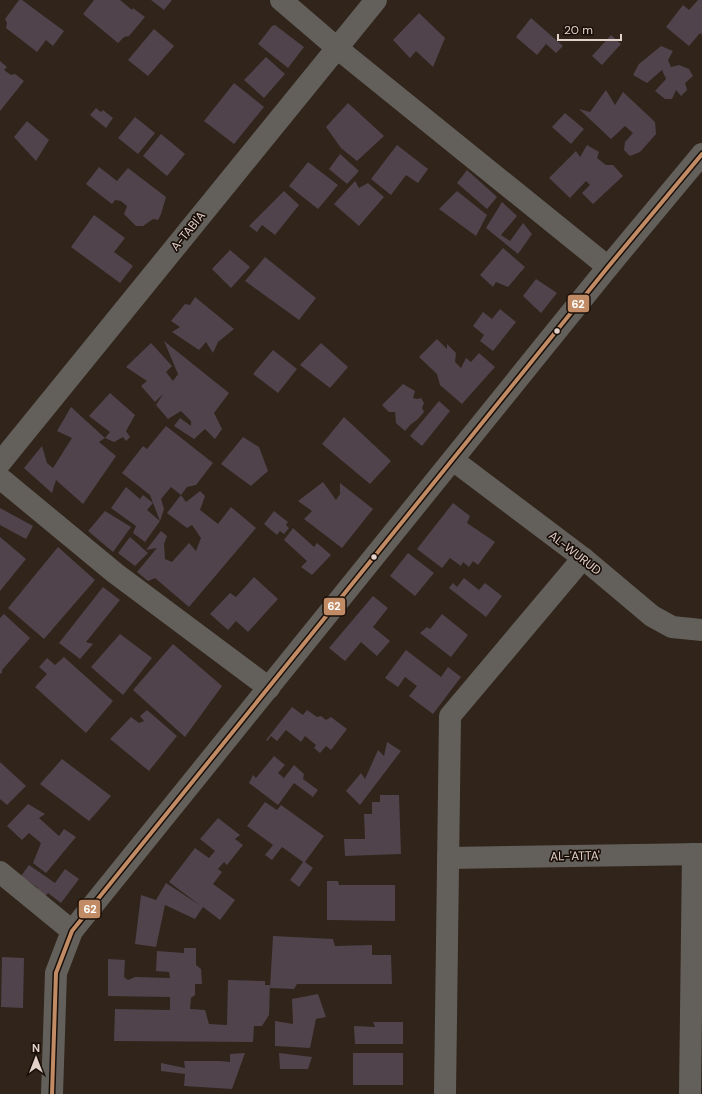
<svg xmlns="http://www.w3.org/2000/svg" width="702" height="1094" font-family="'DM Sans',sans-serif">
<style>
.building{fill:#50434c}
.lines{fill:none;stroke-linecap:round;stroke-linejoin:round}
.minor{stroke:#63605b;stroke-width:22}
.bus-1-casing{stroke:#190e08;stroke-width:7}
.bus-1{stroke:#c18c65;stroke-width:4}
.bus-dot{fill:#e3d2c9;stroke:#190e08;stroke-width:1.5}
.labels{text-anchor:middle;stroke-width:3.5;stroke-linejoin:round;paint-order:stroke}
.street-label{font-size:12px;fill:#e3d2c9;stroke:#190e08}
.line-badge{stroke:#190e08;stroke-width:1.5}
.badge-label{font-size:11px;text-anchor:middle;font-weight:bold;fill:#fff}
</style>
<rect width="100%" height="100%" fill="#31241b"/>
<!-- building -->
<g class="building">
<path d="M19,0H22L64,31L53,46L46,40L37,52L6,28L7,23L5,19Z"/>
<path d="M94,0H120L132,10L133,8L145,17L129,36L124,37L118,43L83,14Z"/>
<path d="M151,0H172L164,10Z"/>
<path d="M698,0H702V35L700,33L689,46L666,27L683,5L689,10Z"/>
<path d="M419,13L445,38L433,67L416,51L410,58L393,40Z"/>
<path d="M531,18L563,46L556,53L546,44L537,55L516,37Z"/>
<path d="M275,25L304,47L288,68L258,44L272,26Z"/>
<path d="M154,29L174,46L148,76L128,60Z"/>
<path d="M611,35L621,44L602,65L592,56Z"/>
<path d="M661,46L673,51L668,60L671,67L679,65L689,69L693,76L685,83L687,90L681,96L676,90L672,99H665L655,91L666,79L662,70L647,83L633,75L639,64Z"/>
<path d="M266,57L285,74L264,98L244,80Z"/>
<path d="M0,61L7,67L4,70L11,75L15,74L24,81L0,111Z"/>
<path d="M234,83L264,107L234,144L204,121Z"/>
<path d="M606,90L615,105L623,92L655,122L656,134L640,152L630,156L624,150L625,142L633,133L625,126L611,139L579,109L590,112Z"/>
<path d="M348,103L384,136L357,161L341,148L326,127Z"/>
<path d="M96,108L101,112L103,110L113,118L106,128L90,115Z"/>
<path d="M565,113L584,129L571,144L552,127Z"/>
<path d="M135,117L155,133L138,154L118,138Z"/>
<path d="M27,121L49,140L36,161L14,137Z"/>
<path d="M161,134L185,154L167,176L143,156Z"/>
<path d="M397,145L428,169L418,183L406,175L391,195L371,179Z"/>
<path d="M587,145L599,152L597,158L606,165H613L623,176L593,204L582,193L590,185L586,181L570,198L549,178L576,151L580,157Z"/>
<path d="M340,154L359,171L347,184L329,169Z"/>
<path d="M308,162L338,185L318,209L289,186Z"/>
<path d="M99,167L117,181L128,168L166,197L161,214L158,220L153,219L143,226H136L124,214L127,206L121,201L115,200L112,204L86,184Z"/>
<path d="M467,170L497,197L487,209L457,183Z"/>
<path d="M355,181L359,188L368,183L384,197L359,226L334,204Z"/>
<path d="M284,191L299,205L275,235L262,225L257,232L249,226Z"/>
<path d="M457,191L487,215L476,236L439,209Z"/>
<path d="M502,202L517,216L501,235L510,241L523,223L532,234L518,254L486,228Z"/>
<path d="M94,215L125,238L114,252L133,266L120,283L71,247Z"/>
<path d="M503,248L525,267L508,287L496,282L493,287L480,275Z"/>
<path d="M230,250L250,267L231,288L212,269Z"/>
<path d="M265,257L316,298L299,320L245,281Z"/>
<path d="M536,279L557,293L541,313L523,296Z"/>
<path d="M195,297L234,329L218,342L213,353L206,342L199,350L172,332L180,327L171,321L185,304L190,305Z"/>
<path d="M500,309L516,322L493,351L480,341L484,335L473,326L483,312L492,319Z"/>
<path d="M437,339L447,349V344L456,353L455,362L461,368L466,358L471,362L479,353L495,367L462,404L440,385L437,374L419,357Z"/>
<path d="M164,341L229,393L214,413L222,429L215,439L205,429L194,439L174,426L180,418L191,426V421L181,411L168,419L156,405L163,394L155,402L141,386L147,381L126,367L151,343L172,366L166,372L173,381L178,374Z"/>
<path d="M321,343L348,367L330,388L300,365Z"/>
<path d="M273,350L297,369L278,393L253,374Z"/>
<path d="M403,384L415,391L413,398L417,399L421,398L424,403L422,408L424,412L417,420L411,424L405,431L396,423L395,412H389L382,405Z"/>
<path d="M110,393L135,415L126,431L130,437L126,441L123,437L114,442L105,438L110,432L89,416Z"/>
<path d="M439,401L450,411L422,446L410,436Z"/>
<path d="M71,407L105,438L99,442L116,456L83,504L56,480L52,493L24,468L42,446L47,463L53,468L72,438L57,431Z"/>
<path d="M344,417L391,461L370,484L322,444Z"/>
<path d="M166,426L213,463L196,485L187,487L181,495L171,487L161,499L164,509L160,521L150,495L122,473L143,446L147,449Z"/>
<path d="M243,437L259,447L268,471L251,486L221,464Z"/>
<path d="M323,482L336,500L340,494V483L373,509L342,548L304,519L312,511L298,501Z"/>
<path d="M126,487L140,499L143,495L153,503L147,510L160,521L145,542L133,533L136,526L111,508Z"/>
<path d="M200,491L205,496L200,510L218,524L231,507L256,528L189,607L155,578L148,581L137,572L157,548L146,550L161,531L167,536L164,544L165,559L172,562L189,543L196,551L201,538L192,525L187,528L167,513L181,495L186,502Z"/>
<path d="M453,503L470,516L467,523L495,542L478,565L473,561L469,567L463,562L461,566L450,558L442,568L417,549Z"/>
<path d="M0,508L33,526L26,539L0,525Z"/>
<path d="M105,511L131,527L113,552L88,531Z"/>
<path d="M274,511L288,522L286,525L289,528L284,534L280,531L277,535L264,524Z"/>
<path d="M293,528L314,547L317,543L331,555L312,575L301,567L307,561L284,540Z"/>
<path d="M0,537L26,559L0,591Z"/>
<path d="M130,537L148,553L135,566L118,553Z"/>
<path d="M58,547L95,580L44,639L8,608Z"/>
<path d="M408,553L434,573L415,596L390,576Z"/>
<path d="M254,577L278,599L248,632L236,621L228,630L210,614L230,593L236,597Z"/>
<path d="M464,578L479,590L485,583L502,596L486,617L449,588L453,583L457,587Z"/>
<path d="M103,587L120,600L86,642L93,644L80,659L59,643Z"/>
<path d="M373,596L388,608L373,627L390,641L377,656L361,642L345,661L329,648Z"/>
<path d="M4,614L30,638L2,670V674L0,673V618Z"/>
<path d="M442,614L468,635L451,657L420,633L427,627L430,629Z"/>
<path d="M120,634L152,658L123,695L91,667Z"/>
<path d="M173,644L222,686L185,737L133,690Z"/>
<path d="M406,650L441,677L448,667L461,677L433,714L409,696L417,686L405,677L398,687L385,678Z"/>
<path d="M64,657L113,701L86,733L35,687L47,674L39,667L47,658L55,665Z"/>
<path d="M292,707L303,715L307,710L317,717L321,716L326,720L331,717L347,729L331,750L326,746L320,753L314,748L316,745L305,736L301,742L286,730L277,741L271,736L267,741L266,740Z"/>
<path d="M147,710L177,736L149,771L110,739L131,717L139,723L144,721L140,716Z"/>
<path d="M387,742L401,751L360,805L346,791L361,773L365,779L378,750L384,756Z"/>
<path d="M274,756L285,765L278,773L284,778L294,765L304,774L303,779L318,790L313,797L294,783L278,805L249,783L253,775L256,778Z"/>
<path d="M62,759L111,796L89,821L40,784Z"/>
<path d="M0,762L26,786L7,805L0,799Z"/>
<path d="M380,795H399L401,854L345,856L344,839H365L364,814H372V802H380Z"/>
<path d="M265,802L277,810L281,805L324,836L305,862L313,868L299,887L290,880L303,862L282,847L272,860L265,855L273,845L247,826Z"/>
<path d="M28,804L45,814L39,818L59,836L64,829L76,837L46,873L33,863L41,843L29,833L22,840L7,826Z"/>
<path d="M218,818L240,835L235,839L243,845L227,865L224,862L218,869L222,872L213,884L235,900L220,920L203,907L195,919L165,905L156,947L135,944L141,895L156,900L166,883L201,906L169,882L195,848L209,858L215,851L200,839Z"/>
<path d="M29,865L55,883L65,869L79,879L61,903L48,893L44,898L35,892L38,888L21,876Z"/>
<path d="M327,881H338L339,885H395V921L327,920Z"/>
<path d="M273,936L333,939L335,946L372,945V955H391L392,984H297L294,989L270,988Z"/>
<path d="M184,948H196V965L201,969L202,984H195V995L191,998L190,1009L205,1010L209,1024L227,1025L228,980L265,981V985H270L269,1015L262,1026H254L253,1042L114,1041L115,1009L170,1010V997L108,996V959L125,960L124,977L128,980L135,977L170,978L169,972L156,971L157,951L184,953Z"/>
<path d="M2,957L24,958L23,1008L1,1007Z"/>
<path d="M318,994L326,1017L316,1019L310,1048L275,1046V1021L293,1024L292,999Z"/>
<path d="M373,1022H403V1044H355L354,1026L375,1027Z"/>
<path d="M245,1053L232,1089L184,1086L185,1074L161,1071V1063L185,1068L184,1061H220L230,1062V1054Z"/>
<path d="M279,1053L312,1057L308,1069H280Z"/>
<rect x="353" y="1053" width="50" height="32"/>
</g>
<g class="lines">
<!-- minor -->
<g class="minor">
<path d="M281,0L337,48L608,267"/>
<path d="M453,460L583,558L652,616L672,627L702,630"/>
<path d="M0,463L376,0"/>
<path d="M0,478L115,573L269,688"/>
<path d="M448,858L702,854"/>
<path d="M0,872L72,931"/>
<path d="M52,1094L56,973L72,931L608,267L702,154"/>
<path d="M445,1094L450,716L583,558"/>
<path d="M690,1094L693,854"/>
</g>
<defs>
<path id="bus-1" d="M52,1094L56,973L72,931L608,267L702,154"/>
</defs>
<!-- bus-1 casing -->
<use href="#bus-1" class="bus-1-casing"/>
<!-- bus-1 -->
<use href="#bus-1" class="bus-1"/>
</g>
<!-- markers -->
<g class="bus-dot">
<circle cx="557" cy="331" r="3.5"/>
<circle cx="374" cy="557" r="3.5"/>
</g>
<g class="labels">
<!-- street labels -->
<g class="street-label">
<text transform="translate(188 231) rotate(-51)" y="4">A-TABI'A</text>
<text transform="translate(575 553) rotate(38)" y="4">AL-WURUD</text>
<text transform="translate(575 856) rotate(-1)" y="4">AL-'ATTA'</text>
</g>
</g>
<g class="line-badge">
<rect x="567" y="294" width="23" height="19" rx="4" fill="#c18c65"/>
<rect x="323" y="597" width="23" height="19" rx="4" fill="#c18c65"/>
<rect x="78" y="899" width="23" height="20" rx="4" fill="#c18c65"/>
</g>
<g class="badge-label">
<text x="578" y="308">62</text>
<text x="334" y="610">62</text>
<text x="90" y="913">62</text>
</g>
<!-- north arrow -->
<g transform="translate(36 1058)" stroke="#190e08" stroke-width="3" paint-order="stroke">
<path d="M0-3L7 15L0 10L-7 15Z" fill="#e3d2c9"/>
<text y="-6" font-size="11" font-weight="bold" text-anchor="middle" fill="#e3d2c9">N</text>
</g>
<!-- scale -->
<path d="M558 34v6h63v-6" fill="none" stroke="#e3d2c9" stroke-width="2"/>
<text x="564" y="34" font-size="12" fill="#e3d2c9" stroke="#190e08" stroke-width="3" paint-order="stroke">20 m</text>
</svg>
